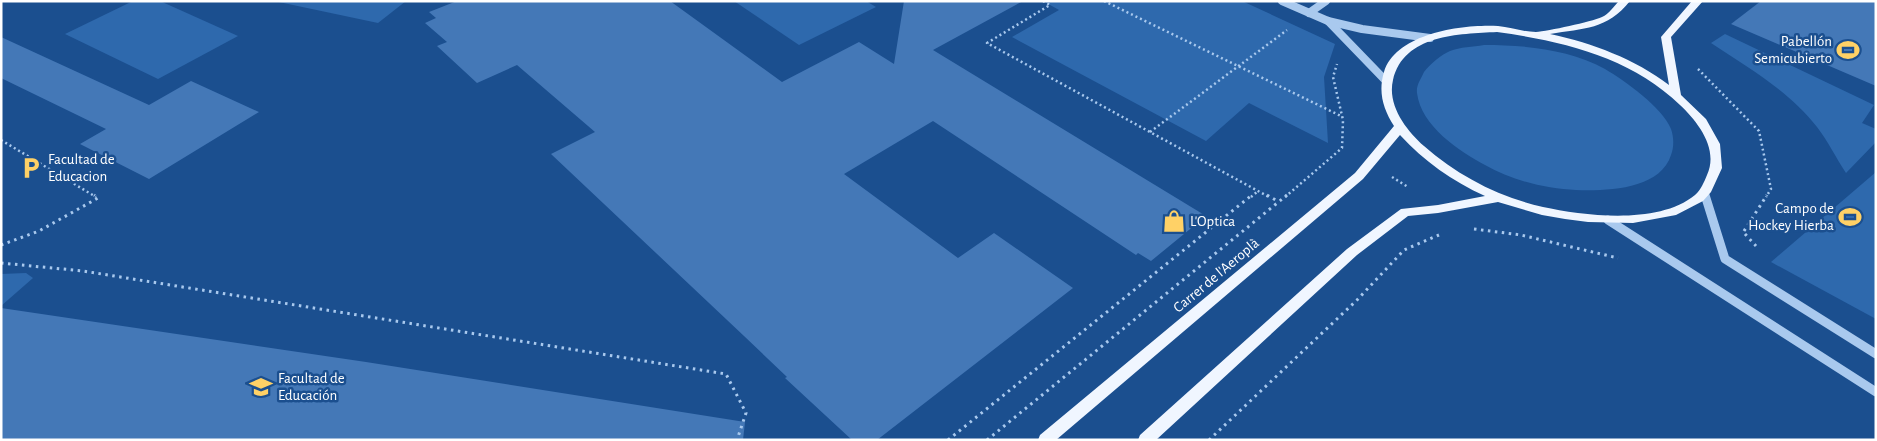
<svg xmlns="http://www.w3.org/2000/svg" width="1877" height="441" font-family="'Alegreya Sans',sans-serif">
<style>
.green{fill:#2e69ad}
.building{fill:#4478b7}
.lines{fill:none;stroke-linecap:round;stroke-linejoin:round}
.path-far1{stroke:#a9c9ee;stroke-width:2.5;stroke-dasharray:2 3;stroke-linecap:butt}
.path{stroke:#a9c9ee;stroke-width:3;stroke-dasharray:2.5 4.5;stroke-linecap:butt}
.minor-far1{stroke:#a9c9ee;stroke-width:8}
.minor{stroke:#a9c9ee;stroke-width:9}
.major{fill:#f0f6ff;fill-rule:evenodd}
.labels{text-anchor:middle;stroke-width:5;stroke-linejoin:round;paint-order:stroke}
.poi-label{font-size:15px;fill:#fff;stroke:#1b4f8f;text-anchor:start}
.street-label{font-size:15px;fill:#fff;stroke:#1b4f8f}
</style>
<rect width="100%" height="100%" fill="#1b4f8f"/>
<!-- green -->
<g class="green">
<path d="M133,1H160L238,36L158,79L65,34Z"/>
<path d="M274,1H406L378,23Z"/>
<path d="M734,1H866L876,7L799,45Z"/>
<path d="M1043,1H1242L1335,44L1324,77L1328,143L1249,103L1206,141L1012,37L1059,10Z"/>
<path d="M1725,34L1874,105L1862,123L1876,129V142L1846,173C1836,158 1828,141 1817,127C1789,91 1749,68 1711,43Z"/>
<path d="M1484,45C1524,45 1569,49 1605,69C1625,81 1662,107 1671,129C1674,138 1674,147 1671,155C1660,190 1606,191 1576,190C1546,189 1511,180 1485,165C1459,151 1421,126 1417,93C1416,85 1421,79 1424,72C1430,64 1441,55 1450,51C1460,47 1473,47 1484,45Z"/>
<path d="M1876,172V319L1771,262Z"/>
<path d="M26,273L33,278L1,306V274Z"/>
</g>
<!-- building -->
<g class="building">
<path d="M457,1H670L782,82L859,42L894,64L904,1H1023L933,50L1206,216L1151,261L1138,253L1136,255L933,121L844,174L958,258L994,233L1073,288L877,440H852L785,378L787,377L744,336L551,154L595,132L517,65L477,83L437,46L447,42L425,23L436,18L429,12Z"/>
<path d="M1761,1H1876V86L1731,24Z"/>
<path d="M1,37L149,105L191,81L259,112L149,179L80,144L106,129L1,78Z"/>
<path d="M1,308L366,362L745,422L743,440H1Z"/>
</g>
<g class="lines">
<!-- path-far1 -->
<g class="path-far1">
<path d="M1043,1L1050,5L987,43L1269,197"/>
<path d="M1104,1L1341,116"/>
<path d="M1698,69L1759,131L1771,189L1766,197"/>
<path d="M1150,132L1287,30"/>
<path d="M1,140L96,197"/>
<path d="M1392,177L1408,187"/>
<path d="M1251,197L1258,191"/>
<path d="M1285,197L1342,148L1343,120L1333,77L1337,64"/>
</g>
<!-- path -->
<g class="path">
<path d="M1267,195L1279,202"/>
<path d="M1474,229L1521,235L1618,258"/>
<path d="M1744,231L1767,195"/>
<path d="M1745,234L1756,246"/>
<path d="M1,245L39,231L98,198L94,195"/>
<path d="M1,263L83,271L726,374L746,413L737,440"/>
<path d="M948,440L1252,195"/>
<path d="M987,440L1287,195"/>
<path d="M1209,440L1357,300L1404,250L1439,235"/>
</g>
<!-- minor-far1 -->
<g class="minor-far1">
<path d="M1282,1L1328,21L1362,29L1430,38"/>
<path d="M1309,13L1326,1"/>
<path d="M1328,21L1386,81"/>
<path d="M1704,193L1705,197"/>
</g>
<!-- minor -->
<g class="minor">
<path d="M1705,195L1725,259L1876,354"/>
<path d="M1608,220L1876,392"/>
</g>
<!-- major -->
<path class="major" d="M1619,1H1630C1607,30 1584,28 1550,34C1592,43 1635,59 1669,85L1661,37L1692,1H1703L1671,37L1681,95L1706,119L1720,144L1722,168L1711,192L1703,201L1676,215L1633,223L1588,222L1565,219L1542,215L1498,202L1438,213L1408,216L1357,255L1156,440H1138L1140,435L1347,249L1401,209L1438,205L1485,196C1452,181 1424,161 1400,135L1363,179L1056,440H1038L1040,435L1355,173L1394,126C1383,109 1378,92 1384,72C1396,33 1463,24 1498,26C1510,27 1523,32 1536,32C1548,31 1591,22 1602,17C1609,14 1614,6 1619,1ZM1497,32C1562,41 1631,57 1680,105C1698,122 1719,149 1707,175C1704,182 1701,190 1695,195C1659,225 1585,216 1543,207C1499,197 1458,176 1424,146C1406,130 1387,105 1393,80C1404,34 1459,34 1497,32Z"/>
</g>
<!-- icons -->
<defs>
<symbol id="stadium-bare" viewBox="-9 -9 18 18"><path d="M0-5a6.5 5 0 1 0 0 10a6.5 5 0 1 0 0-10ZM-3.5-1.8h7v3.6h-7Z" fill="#ffd166" stroke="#1b4f8f" stroke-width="2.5" paint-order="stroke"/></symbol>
<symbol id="parking-bare" viewBox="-9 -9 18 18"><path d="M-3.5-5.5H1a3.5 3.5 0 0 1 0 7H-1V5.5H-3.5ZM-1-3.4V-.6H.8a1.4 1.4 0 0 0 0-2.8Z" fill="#ffd166" stroke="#1b4f8f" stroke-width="2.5" paint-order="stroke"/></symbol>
<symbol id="shop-bare" viewBox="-9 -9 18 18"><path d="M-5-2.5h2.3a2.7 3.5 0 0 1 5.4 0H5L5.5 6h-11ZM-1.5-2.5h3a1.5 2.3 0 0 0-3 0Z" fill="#ffd166" stroke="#1b4f8f" stroke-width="2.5" paint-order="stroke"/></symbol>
<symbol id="university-bare" viewBox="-9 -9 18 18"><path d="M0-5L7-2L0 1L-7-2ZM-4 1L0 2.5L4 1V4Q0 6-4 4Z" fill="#ffd166" stroke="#1b4f8f" stroke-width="2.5" paint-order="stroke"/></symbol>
</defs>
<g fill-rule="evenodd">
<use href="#stadium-bare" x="1832" y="34" width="32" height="32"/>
<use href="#parking-bare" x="15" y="152" width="32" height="32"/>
<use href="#stadium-bare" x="1834" y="201" width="32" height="32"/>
<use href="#shop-bare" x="1158" y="205" width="32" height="32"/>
<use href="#university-bare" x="245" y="371" width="32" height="32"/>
</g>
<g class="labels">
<!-- poi labels -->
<g class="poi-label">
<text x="1832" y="46" text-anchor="end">Pabellón<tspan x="1832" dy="17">Semicubierto</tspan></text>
<text x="48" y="164">Facultad de<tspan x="48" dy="17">Educacion</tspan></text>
<text x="1834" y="213" text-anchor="end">Campo de<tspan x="1834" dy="17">Hockey Hierba</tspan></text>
<text x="1190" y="226">L'Optica</text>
<text x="278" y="383">Facultad de<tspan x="278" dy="17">Educación</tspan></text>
</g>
<!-- street labels -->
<g class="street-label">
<text transform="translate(1216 275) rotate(-40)" y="5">Carrer de l'Aeroplà</text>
</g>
</g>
<!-- border -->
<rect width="1877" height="441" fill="none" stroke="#ffffff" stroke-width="5"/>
</svg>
